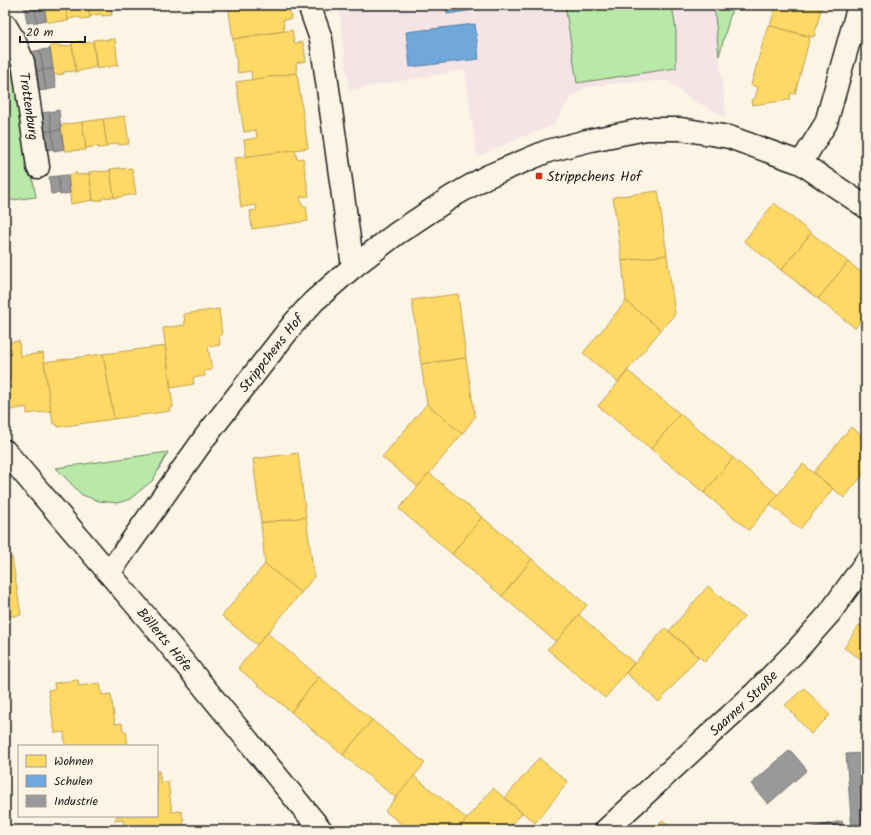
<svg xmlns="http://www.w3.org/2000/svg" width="871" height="835" font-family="Kalam,sans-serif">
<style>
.built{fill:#f4e4e6}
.green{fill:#b9e9a8;stroke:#6a8262}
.homes{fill:#ffd966;stroke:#bba050}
.schools{fill:#6fa8dc;stroke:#567ea2}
.industry{fill:#999;stroke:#747474}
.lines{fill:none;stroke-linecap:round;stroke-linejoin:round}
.minor-casing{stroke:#1c1c1c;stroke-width:25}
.major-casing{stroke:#1c1c1c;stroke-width:25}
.minor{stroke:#fcf5e5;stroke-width:22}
.major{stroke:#fcf5e5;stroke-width:22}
.poi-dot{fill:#c8321e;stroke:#fcf5e5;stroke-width:1.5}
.labels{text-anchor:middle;stroke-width:4;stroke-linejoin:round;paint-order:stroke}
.street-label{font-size:14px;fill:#1c1c1c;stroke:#fcf5e5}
.poi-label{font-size:14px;fill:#1c1c1c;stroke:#fcf5e5;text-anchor:start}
</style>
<rect width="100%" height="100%" fill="#fcf5e5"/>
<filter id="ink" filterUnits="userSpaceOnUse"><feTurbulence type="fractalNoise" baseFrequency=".025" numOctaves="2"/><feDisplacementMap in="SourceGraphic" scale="8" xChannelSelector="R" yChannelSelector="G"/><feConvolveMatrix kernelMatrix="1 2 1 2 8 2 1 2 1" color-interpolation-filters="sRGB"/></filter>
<g filter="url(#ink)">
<!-- built -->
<path class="built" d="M337,5H714L726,117L690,99L669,81L627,82L588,87L571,97L553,126L524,136L477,157L465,70L349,90L340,15Z"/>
<!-- green -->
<g class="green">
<path d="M565,5H672L676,31V68L577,83Z"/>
<path d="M714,5H733L719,56Z"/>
<path d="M5,36L36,197L5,201Z"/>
<path d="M168,452L153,480L130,499L118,503L99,501L82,495L56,468Z"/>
</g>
<!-- homes -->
<g class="homes">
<path d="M44,5H66L68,21L47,22Z"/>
<path d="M66,5H88L90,18L81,19L80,17L69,19L68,21Z"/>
<path d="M88,5H110L112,15L102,16L101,14L90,16V18Z"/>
<path d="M228,5H289L291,19L283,20L284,31L233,39Z"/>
<path d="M776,5H822L814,37L770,26Z"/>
<path d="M768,25L810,37L795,94L791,93L789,100L752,105L751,100L755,99L758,87L751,85Z"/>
<path d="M292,30L294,43L303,42L306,61L296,63L297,73L252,80L251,71L238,73L233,39Z"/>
<path d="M102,39V40L115,39L118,65L97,69L93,40Z"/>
<path d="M81,41V43L93,42L96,67L76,72L72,43Z"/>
<path d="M60,45V47L72,45L76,72L75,71L63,72L64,74L54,75L50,46Z"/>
<path d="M297,73L308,148L246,157L244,140L257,138L256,130L244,132L236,82Z"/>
<path d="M125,116L129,144L119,145V143L108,145L107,147L103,119Z"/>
<path d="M103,119L107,147L98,148V146L86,148V149L82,122Z"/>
<path d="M82,122L86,150L64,151L61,125Z"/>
<path d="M295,150L297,159L303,158L309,196L300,197L302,206H306L308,221L252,229L250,211L257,210L256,205L241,207L234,158Z"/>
<path d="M120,168V169L132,168L136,194L114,198L110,169Z"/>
<path d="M110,169L114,198V197L102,198V200L93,201L89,172L99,171V172L110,171Z"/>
<path d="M89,172L93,201V200L71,204L68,175L77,173V175L89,174Z"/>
<path d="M658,191L667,255L622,261L613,197Z"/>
<path d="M774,203L811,233L781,270L744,241Z"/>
<path d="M811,233L848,262L818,299L781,270Z"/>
<path d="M667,255L675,314L661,330L626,301L622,261Z"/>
<path d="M848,262L866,276V314L855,328L818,299Z"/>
<path d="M458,294L466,358L421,364L412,300Z"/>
<path d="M626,301L661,330L618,382L583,353Z"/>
<path d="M219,309L222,335L219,336L220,345L208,347L212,370L204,371L205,376L193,378L194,384L171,388L163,328L185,325L184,314Z"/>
<path d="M19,341L20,356L43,353L51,411L27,414V407L10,410L9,399L6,400L5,392V343Z"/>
<path d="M165,346L173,407L169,408L170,411L114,419L103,354Z"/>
<path d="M103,354L114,419L58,427L57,424H53L44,362Z"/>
<path d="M466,358L475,417L462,434L427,404L421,364Z"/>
<path d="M628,371L680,414L651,449L598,406Z"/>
<path d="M427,404L462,434L418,487L382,457Z"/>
<path d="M680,414L733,458L704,493L651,449Z"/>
<path d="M851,427L866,439V471L844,498L814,472Z"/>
<path d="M298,453L306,517L261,523L253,459Z"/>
<path d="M733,458L778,495L749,530L704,493Z"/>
<path d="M803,464L833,489L800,529L770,504Z"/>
<path d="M429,473L482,517L452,554L399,509Z"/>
<path d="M306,517L314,577L301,593L265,564L261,523Z"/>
<path d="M482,517L532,559L502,596L452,554Z"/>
<path d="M12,557L21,615L5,617V558Z"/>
<path d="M532,559L587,605L556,642L502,596Z"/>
<path d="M265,564L301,593L257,645L222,616Z"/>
<path d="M708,586L744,617L705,662L669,631Z"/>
<path d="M579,615L634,663L605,698L547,649L556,642Z"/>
<path d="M859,625L866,629V662L844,648Z"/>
<path d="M665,628L698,657L659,702L626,673Z"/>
<path d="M267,633L319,677L291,712L238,668Z"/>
<path d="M319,677L372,720L343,755L291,712Z"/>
<path d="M78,680L79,686L100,683L102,695L111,694L115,724L122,723L123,731H126L128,746H65L64,732L55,733L48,690L55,689L54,683Z"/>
<path d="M804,688L830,715L811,734L785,705Z"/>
<path d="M372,720L425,763L396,798L343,755Z"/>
<path d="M539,758L568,782L535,823L505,798Z"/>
<path d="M157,771H159L161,783L170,781L168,782L172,812L181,811L183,819L185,820H183L184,830H125L123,820L114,821L116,820V816H157Z"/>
<path d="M414,776L467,819L458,830H409L385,811Z"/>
<path d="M493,788L522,813L508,830H461L459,828Z"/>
<path d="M663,820L672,830H652Z"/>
</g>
<!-- schools -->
<g class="schools">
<path d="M445,5H480L481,9L447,14Z"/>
<path d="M475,24L479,59L410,67L406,32Z"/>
</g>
<!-- industry -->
<g class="industry">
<path d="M24,5H34L37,22L27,23Z"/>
<path d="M34,5H44L46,20L37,22Z"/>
<path d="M50,49L53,69L43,70L40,50Z"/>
<path d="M40,50L43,70L33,72L30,52Z"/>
<path d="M53,69L56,88L46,90L43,70Z"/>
<path d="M43,70L46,90L36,91L33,72Z"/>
<path d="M59,110L61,130L52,131L49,112Z"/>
<path d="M49,112L52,131L42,132L40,113Z"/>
<path d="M61,130L64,149L54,151L52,131Z"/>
<path d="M52,131L54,149L45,150L42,132Z"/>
<path d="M68,175L70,193L60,195L58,176Z"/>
<path d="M58,176L60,193L51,194L49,177Z"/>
<path d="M790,750L807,770L768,804L751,784Z"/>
<path d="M866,753V830H852L846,754Z"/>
<path d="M842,821L844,830H800Z"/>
</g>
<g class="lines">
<defs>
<g id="minor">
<path d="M309,5L321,39L353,267"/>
<path id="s1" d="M5,25L14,40L23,62L38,167"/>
<path d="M801,163L826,123L859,5"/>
<path id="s2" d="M5,451L154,626L321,830"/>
<path id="s3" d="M109,573L206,436L294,323L314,301L353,267L396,234L453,196L486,177L548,151L591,140L646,129H681L729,137L801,163L866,207"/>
</g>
<g id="major">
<path id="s4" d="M606,830L755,693L796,651L829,614L866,562"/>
</g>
</defs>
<!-- minor casing -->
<use href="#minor" class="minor-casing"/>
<!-- major casing -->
<use href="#major" class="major-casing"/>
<!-- minor -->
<use href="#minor" class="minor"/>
<!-- major -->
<use href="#major" class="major"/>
</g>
</g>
<!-- markers -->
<rect class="poi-dot" x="535" y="172" width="8" height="8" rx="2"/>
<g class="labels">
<!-- street labels -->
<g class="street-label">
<text dy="5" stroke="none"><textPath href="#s1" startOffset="86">Trottenburg</textPath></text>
<text dy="5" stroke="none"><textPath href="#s3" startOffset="273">Strippchens Hof</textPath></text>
<text dy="5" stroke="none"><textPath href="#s2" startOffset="247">Böllerts Höfe</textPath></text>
<text dy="5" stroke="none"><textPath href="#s4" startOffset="187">Saarner Straße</textPath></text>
</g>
<!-- poi labels -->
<g class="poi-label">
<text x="547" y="181">Strippchens Hof</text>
</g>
</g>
<!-- margin -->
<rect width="871" height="835" fill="none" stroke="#fcf5e5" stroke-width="20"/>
<rect x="10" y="10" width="851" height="815" fill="none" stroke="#1c1c1c" stroke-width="1.5" filter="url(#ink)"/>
<!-- legend -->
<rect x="18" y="745" width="140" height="72" fill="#fcf5e5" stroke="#a29e95"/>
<rect x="26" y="755" width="20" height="12" fill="#ffd966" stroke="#a29e95"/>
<text x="54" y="765" font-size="12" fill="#1c1c1c">Wohnen</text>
<rect x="26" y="775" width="20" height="12" fill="#6fa8dc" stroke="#a29e95"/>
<text x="54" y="785" font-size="12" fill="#1c1c1c">Schulen</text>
<rect x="26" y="795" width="20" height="12" fill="#999999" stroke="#a29e95"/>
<text x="54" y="805" font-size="12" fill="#1c1c1c">Industrie</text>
<!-- scale -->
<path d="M20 36v6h65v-6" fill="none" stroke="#1c1c1c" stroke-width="2"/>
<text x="26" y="36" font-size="12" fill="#1c1c1c" stroke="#fcf5e5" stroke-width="3" paint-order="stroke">20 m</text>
</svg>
